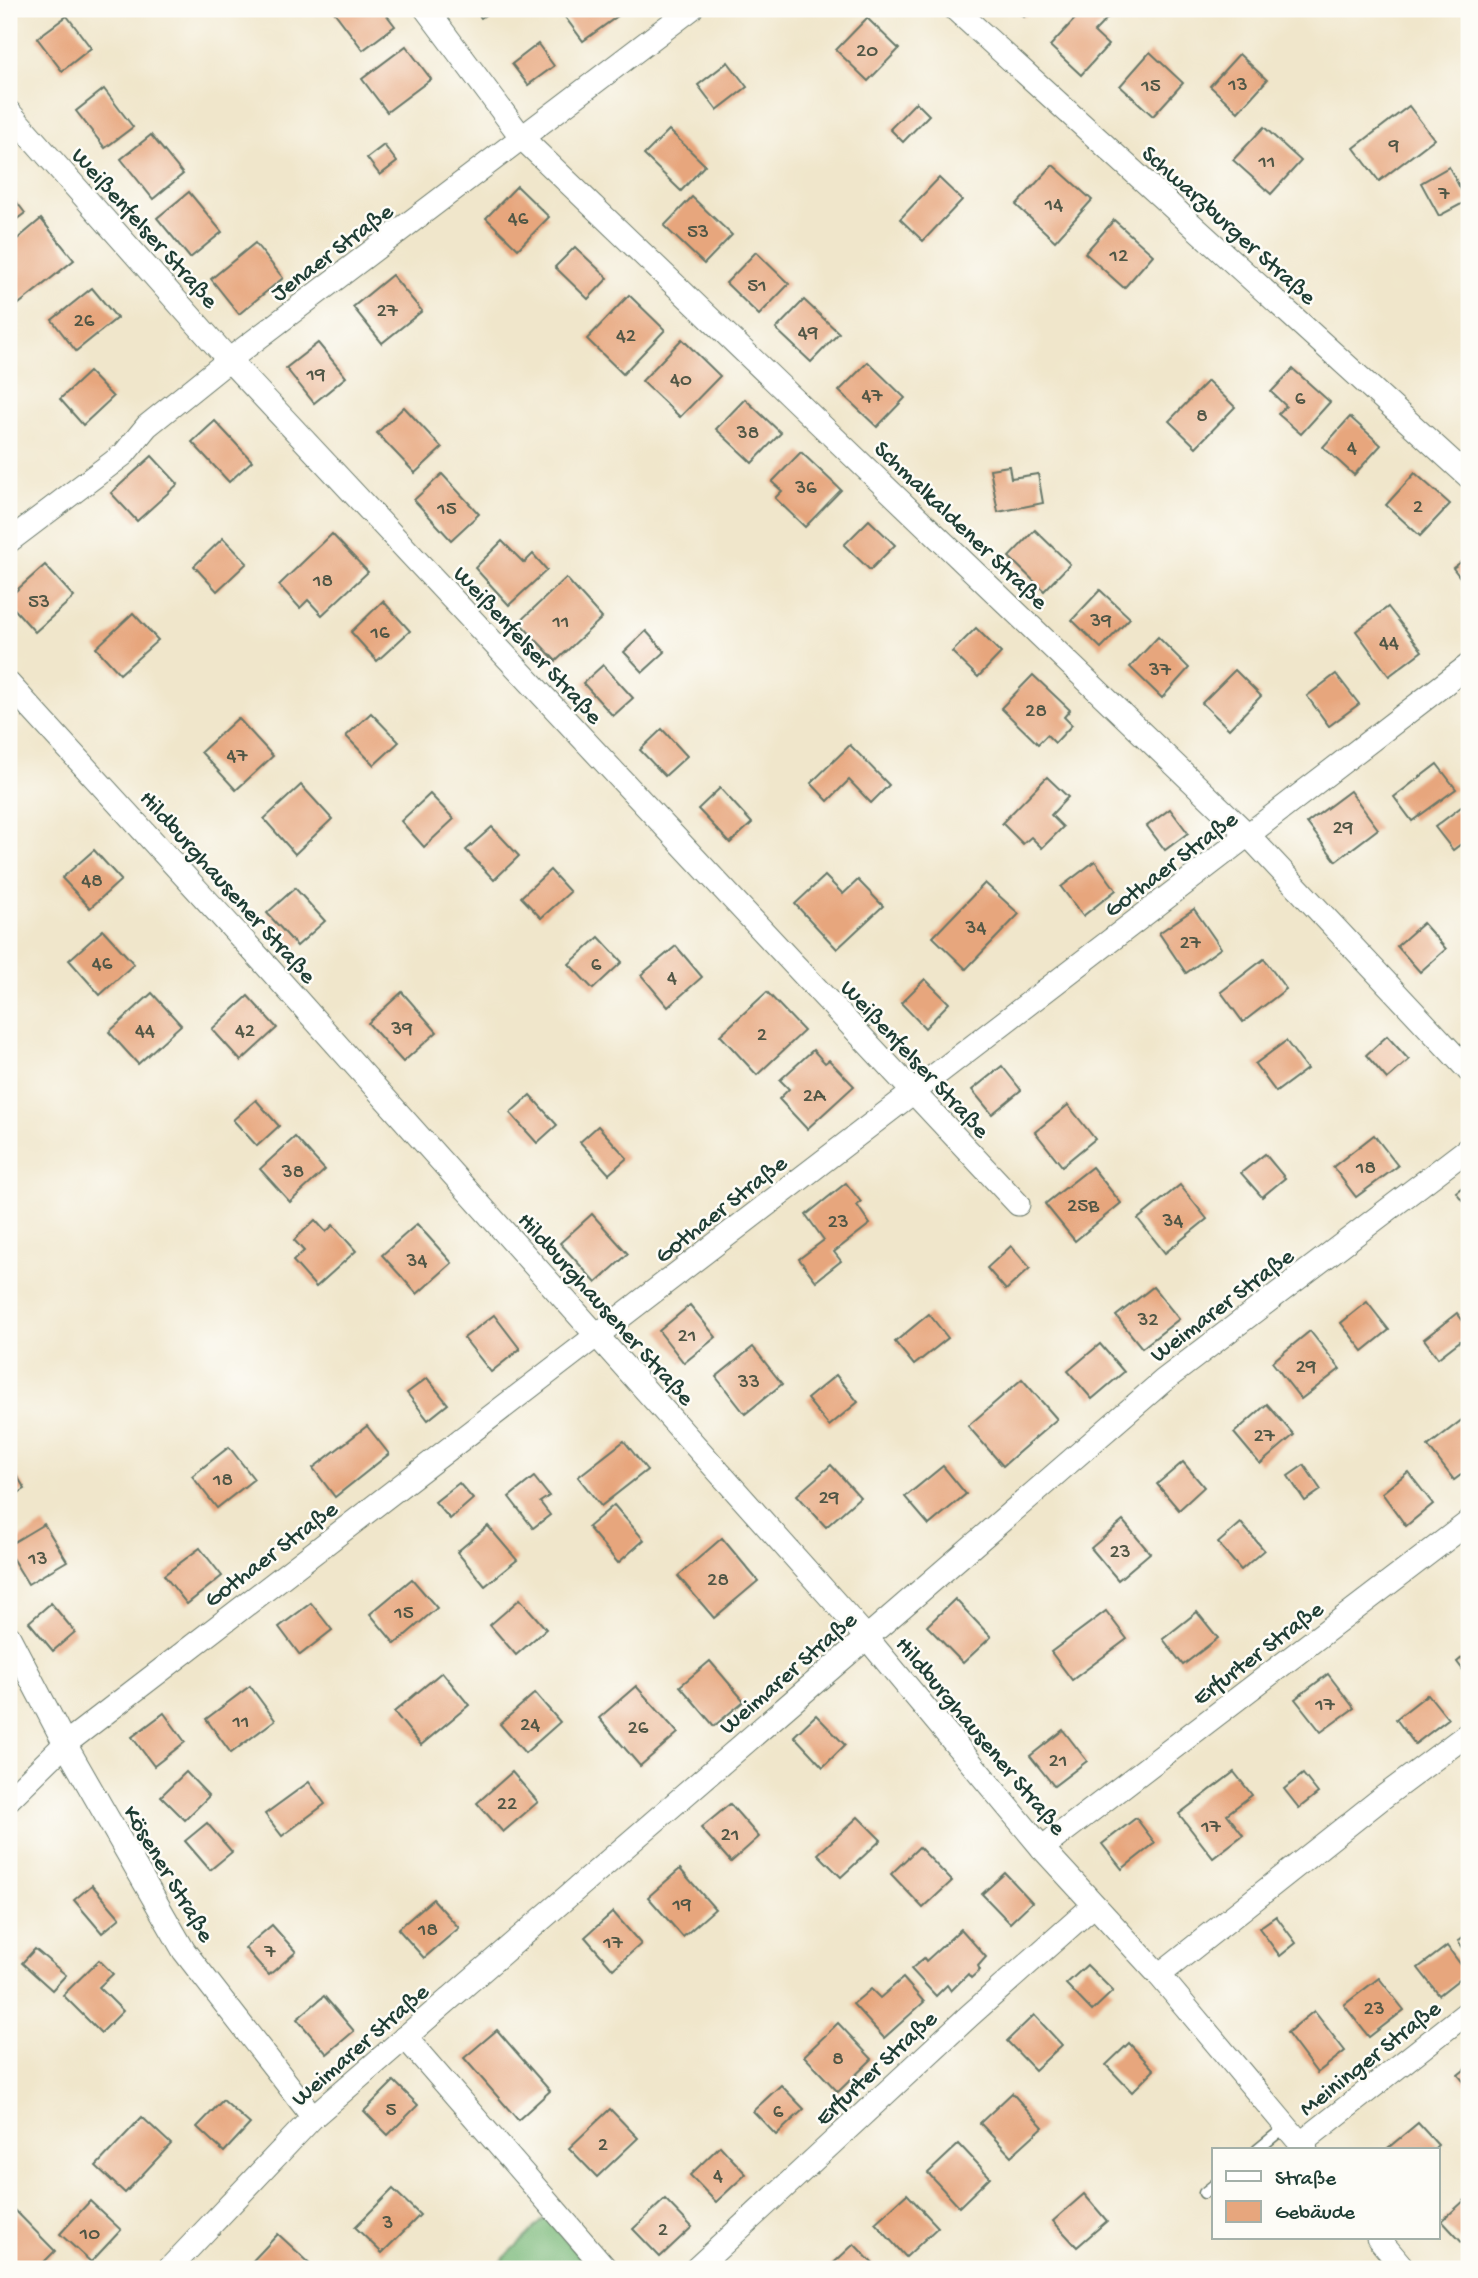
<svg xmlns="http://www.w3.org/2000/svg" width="1478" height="2278" font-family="'Gochi Hand',sans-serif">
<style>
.forest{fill:#7ab97a;stroke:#4c7b57;stroke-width:2}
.building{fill:#e7a67d}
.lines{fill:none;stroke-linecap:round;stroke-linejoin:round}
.lane-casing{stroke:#687869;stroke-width:13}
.street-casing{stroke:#687869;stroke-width:25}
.lane{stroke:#fff;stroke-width:10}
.street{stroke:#fff;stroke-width:23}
.labels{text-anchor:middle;stroke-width:5;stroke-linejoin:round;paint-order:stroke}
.number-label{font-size:21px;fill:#515746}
.street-label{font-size:24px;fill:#1f3d34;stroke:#fdfcf7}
</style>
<rect width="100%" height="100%" fill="#fdfcf7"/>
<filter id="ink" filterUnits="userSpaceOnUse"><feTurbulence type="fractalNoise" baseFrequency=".0143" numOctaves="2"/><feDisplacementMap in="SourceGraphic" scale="14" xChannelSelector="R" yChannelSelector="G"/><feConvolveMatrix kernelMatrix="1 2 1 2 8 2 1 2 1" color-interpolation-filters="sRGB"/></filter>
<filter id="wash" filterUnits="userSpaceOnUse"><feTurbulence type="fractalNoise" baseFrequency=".00686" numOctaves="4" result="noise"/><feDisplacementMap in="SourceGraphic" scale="28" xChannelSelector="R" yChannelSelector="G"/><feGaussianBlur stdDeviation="1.57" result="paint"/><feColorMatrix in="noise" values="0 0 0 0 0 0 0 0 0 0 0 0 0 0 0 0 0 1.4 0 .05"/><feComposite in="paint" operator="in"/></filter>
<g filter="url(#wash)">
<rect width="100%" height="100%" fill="#f0e6cb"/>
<!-- forest -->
<path class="forest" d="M546,2217L590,2269H493Z"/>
<g id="blocks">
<!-- building -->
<g class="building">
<path d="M332,9H382L395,26L363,50Z"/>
<path d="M474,9H494L481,18Z"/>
<path d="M559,9H614L619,15L583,41Z"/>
<path d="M1014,9H1032L1024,17Z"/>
<path d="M1084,9L1114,11L1094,32L1108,45L1081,75L1050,46Z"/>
<path d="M67,16L91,48L62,71L37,38Z"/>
<path d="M867,18L899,49L868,81L836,50Z"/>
<path d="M538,44L554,66L528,85L512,64Z"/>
<path d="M406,46L431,79L387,112L362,79Z"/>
<path d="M1150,52L1183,83L1153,116L1120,86Z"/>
<path d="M1239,54L1267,80L1238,112L1210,86Z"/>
<path d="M728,62L747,87L717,110L698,85Z"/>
<path d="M104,89L133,127L105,148L76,111Z"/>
<path d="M916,102L929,115L903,142L890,129Z"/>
<path d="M1409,106L1434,139L1379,181L1354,148Z"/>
<path d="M1264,127L1301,161L1271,194L1233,160Z"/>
<path d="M669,130L705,165L681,191L644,155Z"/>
<path d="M151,135L183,174L153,199L121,159Z"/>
<path d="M384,145L397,162L380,175L367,158Z"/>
<path d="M1053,165L1092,200L1055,241L1016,205Z"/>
<path d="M1449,167L1467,201L1439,216L1421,183Z"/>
<path d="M939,178L962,200L923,241L900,219Z"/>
<path d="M517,186L549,217L518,249L486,218Z"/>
<path d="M9,192L25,213L9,225Z"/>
<path d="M189,192L222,232L190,258L157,218Z"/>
<path d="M692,197L732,235L704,264L664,226Z"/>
<path d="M41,219L74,260L15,307L9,299V267L12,264L9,261V246Z"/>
<path d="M1114,220L1153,255L1124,288L1085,253Z"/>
<path d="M255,243L283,278L239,314L211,279Z"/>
<path d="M575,247L608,278L588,299L555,267Z"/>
<path d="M756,252L789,284L759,315L726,283Z"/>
<path d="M392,275L422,311L382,343L353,307Z"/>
<path d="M92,288L117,318L76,351L52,320Z"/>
<path d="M629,295L665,330L623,374L587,339Z"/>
<path d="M804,300L839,333L811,362L776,329Z"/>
<path d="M682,339L720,376L680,417L642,381Z"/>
<path d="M318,343L346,377L314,403L286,368Z"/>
<path d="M868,362L905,398L877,427L839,391Z"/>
<path d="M1293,369L1330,402L1301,434L1278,414L1286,406L1271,392Z"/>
<path d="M89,372L113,397L83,425L60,399Z"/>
<path d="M1208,381L1235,407L1196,447L1169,421Z"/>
<path d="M745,399L781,433L752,463L716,429Z"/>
<path d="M404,407L442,448L415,473L377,433Z"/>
<path d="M1350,417L1381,445L1354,475L1323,447Z"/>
<path d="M215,421L252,461L229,482L192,442Z"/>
<path d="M801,452L841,490L805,527L775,498L782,491L772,482Z"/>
<path d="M152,456L178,484L137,521L111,493Z"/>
<path d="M1009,466L1011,478L1038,474L1043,503L998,512L990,469Z"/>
<path d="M1415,473L1450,504L1420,536L1386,505Z"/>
<path d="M442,474L479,514L451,540L414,500Z"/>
<path d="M869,520L895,545L870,570L844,545Z"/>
<path d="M1035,530L1070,564L1044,591L1009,557Z"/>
<path d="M332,534L368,572L322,615L308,600L300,608L279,585Z"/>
<path d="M223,538L247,563L217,591L194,566Z"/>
<path d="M502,541L524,563L533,554L547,570L509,605L475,568Z"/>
<path d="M1469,556V589L1453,568Z"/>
<path d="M45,565L74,597L35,632L9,603V597Z"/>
<path d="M566,578L602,618L556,661L519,622Z"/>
<path d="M1100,590L1130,618L1101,648L1072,620Z"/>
<path d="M383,601L410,631L377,661L351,632Z"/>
<path d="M1388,607L1422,651L1389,676L1356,631Z"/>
<path d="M133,613L158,640L120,674L96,648Z"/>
<path d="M976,628L1001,653L978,677L952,652Z"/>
<path d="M646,631L665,652L643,672L624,652Z"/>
<path d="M1158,637L1189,668L1162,698L1130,667Z"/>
<path d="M603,665L633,698L613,716L583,683Z"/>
<path d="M1235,670L1261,696L1229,729L1202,703Z"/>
<path d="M1336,674L1359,704L1329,726L1307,696Z"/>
<path d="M1033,675L1070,710L1064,717L1072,725L1055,743L1047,735L1038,744L1001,708Z"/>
<path d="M371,713L399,742L374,765L346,736Z"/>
<path d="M238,718L273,756L236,790L201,752Z"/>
<path d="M662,729L687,756L665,776L640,750Z"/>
<path d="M850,745L889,785L871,803L849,780L828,801L811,783Z"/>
<path d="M1437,764L1456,789L1412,821L1394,797Z"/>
<path d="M1047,777L1068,797L1051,815L1063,827L1042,848L1031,837L1023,844L1002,823Z"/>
<path d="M301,785L332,819L295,854L264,819Z"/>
<path d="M720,788L752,823L730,843L698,809Z"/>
<path d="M1350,791L1378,829L1336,861L1307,823Z"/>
<path d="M430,794L454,819L424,847L401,821Z"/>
<path d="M1469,801V838L1453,850L1435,827Z"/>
<path d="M1170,809L1188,833L1165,850L1147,826Z"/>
<path d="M492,827L519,856L494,880L466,850Z"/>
<path d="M94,850L121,880L90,908L62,878Z"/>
<path d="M1095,861L1116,890L1083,916L1061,887Z"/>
<path d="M550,870L570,892L541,918L521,897Z"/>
<path d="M825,876L843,894L858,880L883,906L837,949L795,904Z"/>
<path d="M985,883L1019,914L966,969L933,937Z"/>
<path d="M295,888L325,921L297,946L267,913Z"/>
<path d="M1194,909L1221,948L1186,973L1159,933Z"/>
<path d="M1423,923L1446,949L1420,972L1397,946Z"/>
<path d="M103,930L134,964L100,995L69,960Z"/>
<path d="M599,937L622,962L593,989L569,964Z"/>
<path d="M676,946L702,977L668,1007L641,975Z"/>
<path d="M1264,959L1286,989L1243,1022L1221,992Z"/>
<path d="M925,979L949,1003L925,1028L901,1003Z"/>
<path d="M402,992L437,1032L403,1062L368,1023Z"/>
<path d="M767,992L804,1031L757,1075L720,1035Z"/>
<path d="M152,993L181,1025L138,1064L109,1032Z"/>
<path d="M248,996L277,1028L241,1061L212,1029Z"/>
<path d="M1387,1036L1409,1060L1387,1079L1366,1055Z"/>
<path d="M1286,1041L1307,1069L1276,1092L1255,1064Z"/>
<path d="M813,1050L825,1063L829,1060L854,1086L807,1129L779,1099L789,1089L780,1080Z"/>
<path d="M1002,1066L1021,1090L992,1114L972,1090Z"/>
<path d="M530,1095L557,1125L537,1143L510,1113Z"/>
<path d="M256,1100L279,1126L257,1146L233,1120Z"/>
<path d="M1068,1105L1095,1139L1062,1166L1035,1132Z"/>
<path d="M598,1126L627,1158L609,1174L580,1142Z"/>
<path d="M1374,1135L1398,1166L1356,1197L1333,1167Z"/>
<path d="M295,1137L325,1170L290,1202L260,1169Z"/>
<path d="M1265,1154L1285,1178L1262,1197L1241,1173Z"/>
<path d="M1092,1167L1121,1203L1075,1241L1045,1204Z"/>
<path d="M1469,1182V1209L1456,1192Z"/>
<path d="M846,1183L861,1202L857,1205L870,1224L834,1252L841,1261L816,1281L799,1259L824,1240L806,1215Z"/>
<path d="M1180,1185L1207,1219L1165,1253L1138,1219Z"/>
<path d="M592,1214L628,1254L596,1283L560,1243Z"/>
<path d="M315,1220L326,1232L333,1225L356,1251L316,1287L293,1261L304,1251L294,1240Z"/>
<path d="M417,1224L452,1263L417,1294L382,1255Z"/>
<path d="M1011,1246L1030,1268L1006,1290L987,1268Z"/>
<path d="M1153,1287L1179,1319L1142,1348L1116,1316Z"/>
<path d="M1367,1302L1389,1330L1363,1351L1341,1323Z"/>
<path d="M690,1305L716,1337L684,1363L659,1331Z"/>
<path d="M1457,1313L1469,1329V1334L1438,1358L1424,1339Z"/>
<path d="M929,1314L948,1338L914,1365L895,1342Z"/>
<path d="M494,1315L520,1349L491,1372L464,1338Z"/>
<path d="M1310,1331L1340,1369L1301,1399L1272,1362Z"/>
<path d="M1100,1344L1124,1372L1092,1399L1068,1371Z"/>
<path d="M753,1347L782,1384L745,1414L716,1377Z"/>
<path d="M836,1375L858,1402L829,1426L807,1399Z"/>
<path d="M427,1378L448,1404L428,1420L407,1393Z"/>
<path d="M1022,1379L1057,1419L1003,1466L968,1426Z"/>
<path d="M1267,1404L1294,1435L1260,1464L1234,1433Z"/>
<path d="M1467,1416L1469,1419V1469L1454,1480L1428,1446Z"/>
<path d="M367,1426L389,1454L335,1497L313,1468Z"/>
<path d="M624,1441L647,1470L601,1506L578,1477Z"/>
<path d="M229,1447L254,1479L217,1508L192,1476Z"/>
<path d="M1183,1462L1204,1487L1179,1510L1157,1484Z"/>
<path d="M9,1463L25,1489L9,1499Z"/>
<path d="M831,1465L860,1497L826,1527L797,1495Z"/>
<path d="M1304,1465L1321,1490L1305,1501L1288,1476Z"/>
<path d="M943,1466L966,1494L929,1525L905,1497Z"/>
<path d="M1408,1472L1433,1504L1406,1526L1382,1493Z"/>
<path d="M534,1477L549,1496L540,1502L550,1515L533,1528L509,1497Z"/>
<path d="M459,1483L473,1499L450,1519L435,1502Z"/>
<path d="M614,1505L644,1540L618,1563L588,1527Z"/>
<path d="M1123,1521L1150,1553L1118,1580L1091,1548Z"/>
<path d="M1241,1523L1264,1550L1241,1570L1218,1543Z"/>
<path d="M44,1524L67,1561L28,1584L9,1553V1545Z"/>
<path d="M488,1526L517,1560L485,1586L457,1552Z"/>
<path d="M722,1538L758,1581L714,1618L678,1576Z"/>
<path d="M200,1548L222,1576L187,1604L164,1575Z"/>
<path d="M412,1579L437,1608L395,1644L370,1614Z"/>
<path d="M520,1599L546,1629L516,1655L490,1625Z"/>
<path d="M955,1599L991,1637L963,1663L927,1626Z"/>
<path d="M51,1603L75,1632L53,1651L29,1622Z"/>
<path d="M311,1603L332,1630L300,1655L279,1627Z"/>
<path d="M1106,1611L1127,1639L1072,1680L1051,1652Z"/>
<path d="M1197,1612L1218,1638L1183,1665L1163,1639Z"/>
<path d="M1469,1652V1678L1457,1662Z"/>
<path d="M710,1661L744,1701L714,1726L680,1686Z"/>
<path d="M442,1672L469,1705L421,1745L394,1712Z"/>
<path d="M1328,1674L1354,1708L1321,1732L1295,1699Z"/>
<path d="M250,1686L275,1720L231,1753L206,1719Z"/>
<path d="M636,1686L678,1733L640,1766L599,1718Z"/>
<path d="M535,1693L560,1722L525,1753L500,1724Z"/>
<path d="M1428,1694L1448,1719L1415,1744L1396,1719Z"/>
<path d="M164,1713L185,1742L154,1766L132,1737Z"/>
<path d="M816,1715L845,1745L823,1767L794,1736Z"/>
<path d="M1063,1730L1087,1761L1054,1786L1030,1756Z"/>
<path d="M186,1772L209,1796L185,1820L161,1796Z"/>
<path d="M512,1772L538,1802L503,1832L477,1803Z"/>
<path d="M1234,1772L1252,1795L1227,1814L1243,1835L1213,1858L1179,1814Z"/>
<path d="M1303,1774L1318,1793L1299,1808L1284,1789Z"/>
<path d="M309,1782L325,1804L282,1836L265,1814Z"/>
<path d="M730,1804L759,1837L731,1862L701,1828Z"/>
<path d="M858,1817L881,1840L841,1877L818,1854Z"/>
<path d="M1136,1818L1155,1843L1122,1869L1102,1844Z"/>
<path d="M207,1823L232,1852L210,1870L185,1841Z"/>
<path d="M919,1847L952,1881L923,1908L891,1874Z"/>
<path d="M680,1869L715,1909L683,1937L648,1897Z"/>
<path d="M1005,1873L1032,1902L1010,1923L982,1894Z"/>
<path d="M92,1885L120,1918L102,1933L74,1900Z"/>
<path d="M433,1899L459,1928L424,1958L398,1929Z"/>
<path d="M613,1912L641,1944L613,1969L585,1937Z"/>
<path d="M1276,1916L1296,1943L1280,1956L1259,1928Z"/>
<path d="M272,1925L296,1952L269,1975L245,1948Z"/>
<path d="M961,1929L986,1957L978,1966L980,1970L971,1978L968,1974L951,1991L947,1985L936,1996L911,1969L924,1958L926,1961Z"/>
<path d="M1469,1932V1956L1458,1941Z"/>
<path d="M1447,1946L1467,1973L1439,1995L1418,1968Z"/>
<path d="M35,1949L66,1975L52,1990L22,1963Z"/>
<path d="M99,1960L113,1974L99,1987L123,2011L101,2033L63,1995Z"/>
<path d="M1087,1965L1113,1991L1092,2011L1066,1984Z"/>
<path d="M903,1978L924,2002L884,2038L853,2004L871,1989L880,1998Z"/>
<path d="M1379,1978L1404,2010L1369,2037L1344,2005Z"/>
<path d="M324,1996L354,2031L327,2054L297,2019Z"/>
<path d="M1314,2011L1345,2051L1317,2073L1287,2033Z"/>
<path d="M1034,2015L1062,2045L1035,2070L1007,2041Z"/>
<path d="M838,2023L872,2059L838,2092L804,2056Z"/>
<path d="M497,2030L550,2091L518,2120L464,2058Z"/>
<path d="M1129,2043L1154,2070L1132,2092L1106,2065Z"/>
<path d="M1469,2066V2088L1458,2075Z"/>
<path d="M394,2081L418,2105L388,2135L364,2111Z"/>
<path d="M781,2085L804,2109L776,2135L753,2111Z"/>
<path d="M1012,2093L1043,2127L1011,2156L980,2123Z"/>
<path d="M223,2100L250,2124L224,2152L197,2127Z"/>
<path d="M610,2109L638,2138L597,2177L569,2148Z"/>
<path d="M142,2117L171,2144L125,2193L96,2166Z"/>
<path d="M1418,2123L1438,2145L1433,2150H1391L1388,2148Z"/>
<path d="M959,2144L990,2177L959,2207L928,2173Z"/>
<path d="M720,2146L746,2174L716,2202L690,2175Z"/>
<path d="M393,2189L420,2215L382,2253L355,2227Z"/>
<path d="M907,2194L938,2227L906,2257L875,2223Z"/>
<path d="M1084,2194L1107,2221L1077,2247L1053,2221Z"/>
<path d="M1467,2198L1469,2201V2243L1466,2247L1442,2221Z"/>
<path d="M665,2199L692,2227L660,2257L633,2229Z"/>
<path d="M90,2201L121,2230L91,2262L60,2234Z"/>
<path d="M9,2204L55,2251L37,2269H16L9,2262Z"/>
<path d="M278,2234L316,2269H245Z"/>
<path d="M854,2244L878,2269H827L838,2259Z"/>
</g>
</g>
</g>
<g filter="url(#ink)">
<use href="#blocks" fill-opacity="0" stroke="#687869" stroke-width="2"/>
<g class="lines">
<defs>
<g id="lane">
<path d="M1257,2150L1285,2127"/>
<path d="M1204,2193L1214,2185"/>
</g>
<g id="street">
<path d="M426,9L523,139L1249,836L1469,1071"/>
<path d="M955,9L1469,477"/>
<path d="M9,112L229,360L1018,1204"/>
<path d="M9,541L124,454L147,426L229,360L691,9"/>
<path d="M9,684L265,964L867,1638L1042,1848L1159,1975L1306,2150"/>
<path d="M9,1637L65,1744L184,1951L313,2117"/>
<path d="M9,1799L65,1744L1469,665"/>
<path d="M1042,1848L1469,1522"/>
<path d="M1159,1975L1382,1798L1469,1733"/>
<path d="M405,2037L606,2269"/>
<path d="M1300,2144L1469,2011"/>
<path d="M1378,2238L1404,2269"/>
<path d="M169,2269L313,2117L1163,1381L1469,1148"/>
<path d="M696,2269L969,2016L1093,1906"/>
</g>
</defs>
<!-- lane casing -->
<use href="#lane" class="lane-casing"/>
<!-- street casing -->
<use href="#street" class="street-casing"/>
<!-- lane -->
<use href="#lane" class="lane"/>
<!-- street -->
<use href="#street" class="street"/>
</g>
</g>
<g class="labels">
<!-- number labels -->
<g class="number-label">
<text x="867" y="56">20</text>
<text x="1238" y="90">13</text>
<text x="1151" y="91">15</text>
<text x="1394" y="151">9</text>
<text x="1267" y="167">11</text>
<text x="1444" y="199">7</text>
<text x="1054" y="210">14</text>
<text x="518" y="224">46</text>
<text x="698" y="237">53</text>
<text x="1119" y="261">12</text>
<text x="757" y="291">51</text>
<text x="387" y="316">27</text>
<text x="84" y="326">26</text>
<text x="808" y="338">49</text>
<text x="626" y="341">42</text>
<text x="316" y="380">19</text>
<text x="681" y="385">40</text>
<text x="872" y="401">47</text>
<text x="1300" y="404">6</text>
<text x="1202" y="421">8</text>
<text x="748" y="438">38</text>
<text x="1352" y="453">4</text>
<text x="806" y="493">36</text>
<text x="1418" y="512">2</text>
<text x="447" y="514">15</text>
<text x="323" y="586">18</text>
<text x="39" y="607">53</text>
<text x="1101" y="626">39</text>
<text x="561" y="627">11</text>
<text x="380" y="638">16</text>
<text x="1389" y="648">44</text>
<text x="1160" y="675">37</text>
<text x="1036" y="716">28</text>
<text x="237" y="761">47</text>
<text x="1343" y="833">29</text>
<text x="92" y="886">48</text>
<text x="976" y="933">34</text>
<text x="1190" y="948">27</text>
<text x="102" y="969">46</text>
<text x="596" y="970">6</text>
<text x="672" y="983">4</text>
<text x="402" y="1034">39</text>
<text x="145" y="1036">44</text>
<text x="245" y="1036">42</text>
<text x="762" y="1040">2</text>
<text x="814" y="1101">2A</text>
<text x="1366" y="1173">18</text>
<text x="293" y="1177">38</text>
<text x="1083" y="1211">25B</text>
<text x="1173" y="1226">34</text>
<text x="838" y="1227">23</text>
<text x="417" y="1266">34</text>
<text x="1148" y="1325">32</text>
<text x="687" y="1341">21</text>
<text x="1306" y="1372">29</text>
<text x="749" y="1387">33</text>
<text x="1264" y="1441">27</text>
<text x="223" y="1485">18</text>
<text x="829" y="1503">29</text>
<text x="1120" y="1557">23</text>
<text x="38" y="1564">13</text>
<text x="718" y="1585">28</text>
<text x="404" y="1618">15</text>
<text x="1325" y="1710">17</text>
<text x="241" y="1727">11</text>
<text x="530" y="1730">24</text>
<text x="638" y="1733">26</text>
<text x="1058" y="1766">21</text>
<text x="507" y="1809">22</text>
<text x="1211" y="1832">17</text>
<text x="730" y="1840">21</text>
<text x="682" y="1910">19</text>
<text x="428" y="1935">18</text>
<text x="613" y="1948">17</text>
<text x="270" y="1957">7</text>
<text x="1374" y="2014">23</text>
<text x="838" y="2064">8</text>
<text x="391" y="2115">5</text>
<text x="778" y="2117">6</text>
<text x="603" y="2150">2</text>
<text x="718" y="2181">4</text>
<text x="388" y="2228">3</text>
<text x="663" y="2235">2</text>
<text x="90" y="2239">10</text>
</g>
<!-- street labels -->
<g class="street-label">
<text transform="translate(1230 224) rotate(42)" y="8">Schwarzburger Straße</text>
<text transform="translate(146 227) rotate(48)" y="8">Weißenfelser Straße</text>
<text transform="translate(331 251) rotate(-37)" y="8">Jenaer Straße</text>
<text transform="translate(962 524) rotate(44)" y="8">Schmalkaldener Straße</text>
<text transform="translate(529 644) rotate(47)" y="8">Weißenfelser Straße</text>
<text transform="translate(1170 863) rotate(-37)" y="8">Gothaer Straße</text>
<text transform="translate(229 886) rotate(48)" y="8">Hildburghausener Straße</text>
<text transform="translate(916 1058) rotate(47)" y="8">Weißenfelser Straße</text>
<text transform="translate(720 1208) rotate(-38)" y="8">Gothaer Straße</text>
<text transform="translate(1221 1304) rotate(-37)" y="8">Weimarer Straße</text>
<text transform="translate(607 1308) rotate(48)" y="8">Hildburghausener Straße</text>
<text transform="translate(270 1553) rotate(-37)" y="8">Gothaer Straße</text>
<text transform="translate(1257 1652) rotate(-37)" y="8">Erfurter Straße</text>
<text transform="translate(787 1672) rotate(-41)" y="8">Weimarer Straße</text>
<text transform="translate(982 1735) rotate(50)" y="8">Hildburghausener Straße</text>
<text transform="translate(170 1873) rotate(59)" y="8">Kösener Straße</text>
<text transform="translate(359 2044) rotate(-41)" y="8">Weimarer Straße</text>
<text transform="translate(1369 2057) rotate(-38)" y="8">Meininger Straße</text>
<text transform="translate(875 2067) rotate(-43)" y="8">Erfurter Straße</text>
</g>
</g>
<!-- margin -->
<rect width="1478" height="2278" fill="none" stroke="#fdfcf7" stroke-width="35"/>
<!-- legend -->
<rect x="1212" y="2148" width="228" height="91" fill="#fdfcf7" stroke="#a4b0a9" stroke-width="2"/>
<rect x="1226" y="2171" width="35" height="10" fill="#ffffff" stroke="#a4b0a9" stroke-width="2"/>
<text x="1275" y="2184" font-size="21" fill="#1f3d34">Straße</text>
<rect x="1226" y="2201" width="35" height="21" fill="#e7a67d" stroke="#a4b0a9" stroke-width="2"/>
<text x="1275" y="2218" font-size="21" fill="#1f3d34">Gebäude</text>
</svg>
